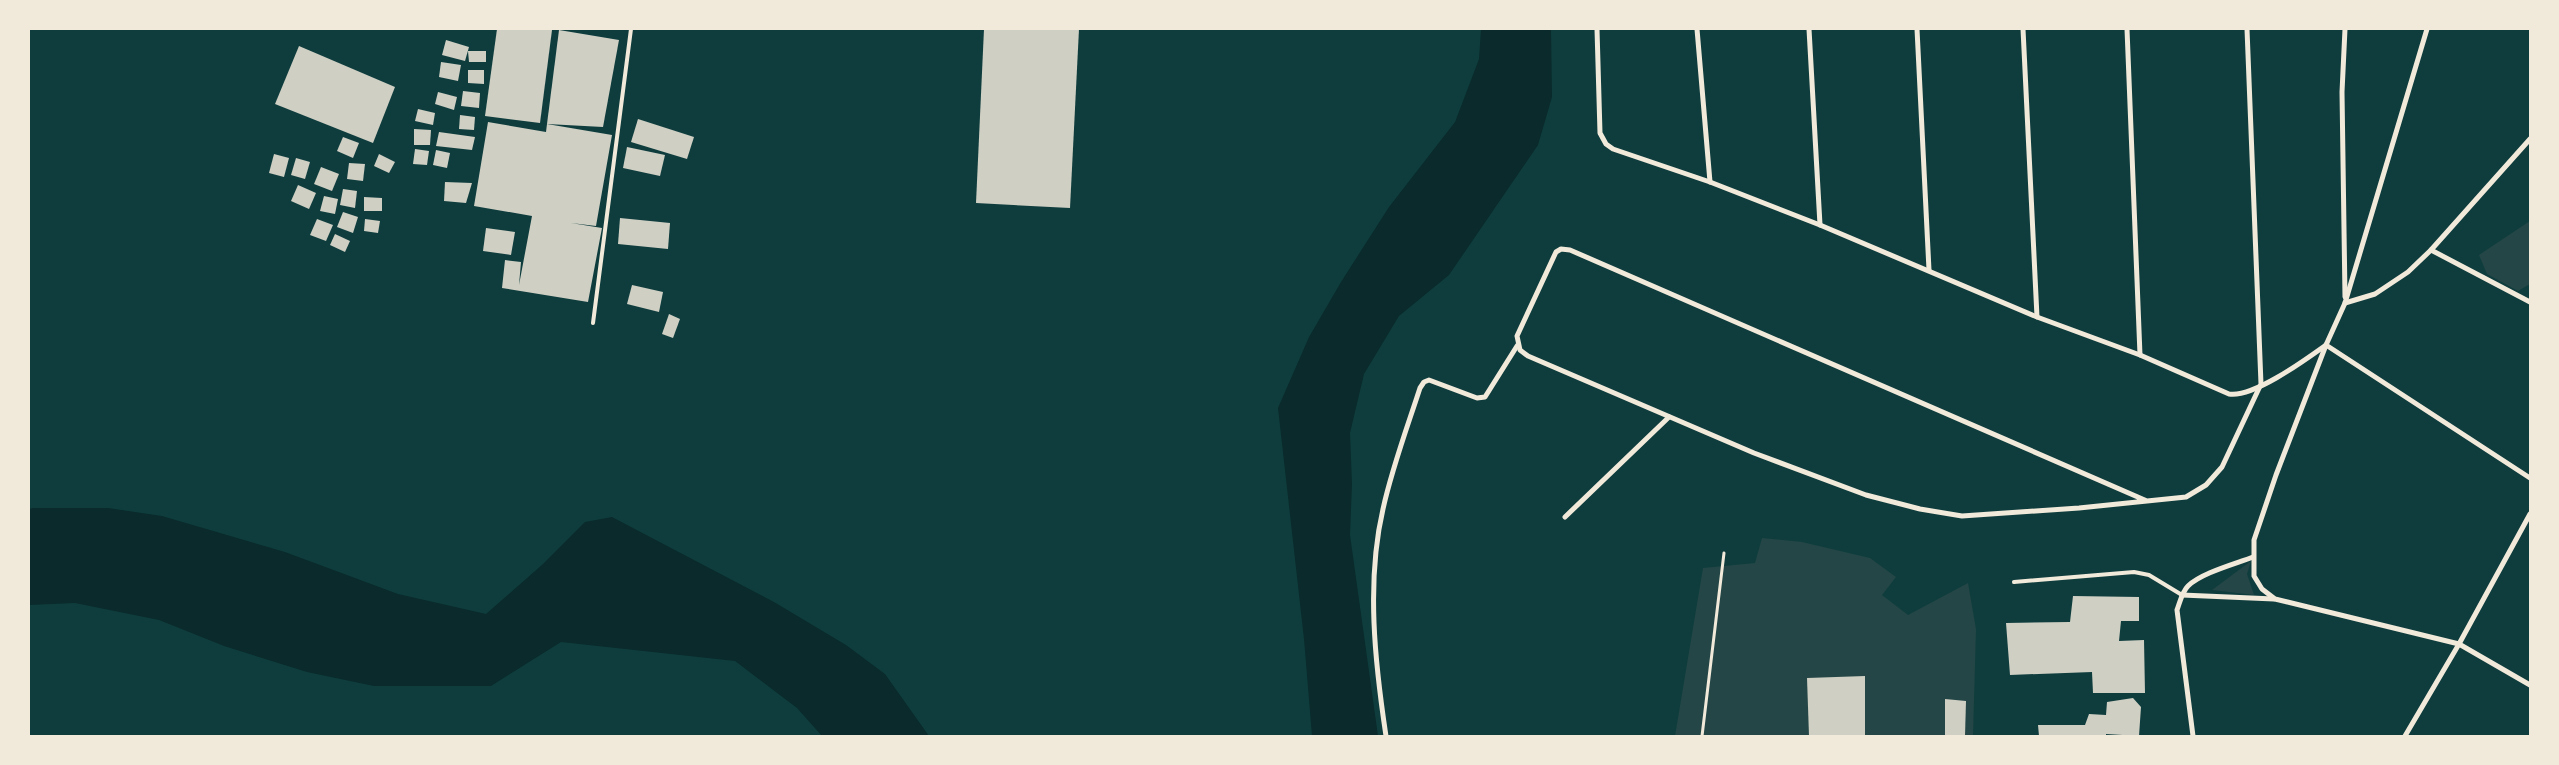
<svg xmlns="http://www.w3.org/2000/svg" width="2559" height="765" font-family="Barlow,sans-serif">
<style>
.green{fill:#244646}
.water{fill:#0a2a2b}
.building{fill:#cfcfc3}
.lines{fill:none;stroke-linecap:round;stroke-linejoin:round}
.path{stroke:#f1e9da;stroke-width:3}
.service{stroke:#f1e9da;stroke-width:4}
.minor{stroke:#f1e9da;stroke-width:5}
</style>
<rect width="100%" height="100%" fill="#0f3d3e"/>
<!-- green -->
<g class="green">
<path d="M2530,221V284L2518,291L2487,274L2479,255Z"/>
<path d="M1762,538L1802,542L1870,558L1896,577L1882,595L1908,615L1968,583L1976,629L1973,736H1675L1703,568L1755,563Z"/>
<path d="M2251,561L2247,574L2254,595L2212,590Z"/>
</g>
<!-- water -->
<g class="water">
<path d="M1481,29H1551L1552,97L1538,145L1449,275L1399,316L1364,374L1350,433L1352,484L1350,535L1378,736H1312L1304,639L1278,408L1309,337L1341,282L1389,207L1455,122L1479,59Z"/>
<path d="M33,508H108L162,516L285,552L398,594L486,614L543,564L585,522L612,517L774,602L846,645L885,674L929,736H822L797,708L735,661L561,642L491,686H374L307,672L224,646L159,620L75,603L29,605V509Z"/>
</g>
<!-- building -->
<g class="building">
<path d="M497,29L552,30L540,123L485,116Z"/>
<path d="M984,29H1079L1070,208L976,203Z"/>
<path d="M559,30L619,40L603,127L547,124Z"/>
<path d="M446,40L469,47L465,61L442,55Z"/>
<path d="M299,46L395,87L373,143L275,104Z"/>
<path d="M468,51H486V62H469Z"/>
<path d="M441,62L461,65L458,81L439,77Z"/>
<path d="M468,70H484V84L468,83Z"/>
<path d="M463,91L480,93L479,108L461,106Z"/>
<path d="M438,92L457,97L454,110L435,104Z"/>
<path d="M418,109L435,113L433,125L415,121Z"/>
<path d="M460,115L475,117L474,130L459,129Z"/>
<path d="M638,119L694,137L687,159L631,142Z"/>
<path d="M488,122L546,132L547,124L612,135L596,226L571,223L602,228L588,302L502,288L505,260L521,262L519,285L532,216L474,206Z"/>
<path d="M414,129L431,130L430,145H414Z"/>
<path d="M439,132L475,137L472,150L436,146Z"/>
<path d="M343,137L359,143L353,158L337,151Z"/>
<path d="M627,147L665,155L660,176L623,168Z"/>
<path d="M415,149L429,151L427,165L413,164Z"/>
<path d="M436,150L450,153L447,168L433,165Z"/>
<path d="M274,154L289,158L284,177L269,173Z"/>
<path d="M379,154L395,162L389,173L374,166Z"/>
<path d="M296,158L310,162L305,179L291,175Z"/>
<path d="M349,163L365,164L363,181L347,179Z"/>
<path d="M321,167L339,174L332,191L314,184Z"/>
<path d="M445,182L472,183L466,203L444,201Z"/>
<path d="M298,185L316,193L309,209L291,201Z"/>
<path d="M343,189L357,191L355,208L340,205Z"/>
<path d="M324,196L338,199L335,214L320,211Z"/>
<path d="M364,197L382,198V211H364Z"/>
<path d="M343,212L358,217L353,233L337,227Z"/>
<path d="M620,218L670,223L668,249L618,244Z"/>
<path d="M317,219L333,225L326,241L310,235Z"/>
<path d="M365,219L380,221L378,233L364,231Z"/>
<path d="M486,228L515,232L511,255L483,251Z"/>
<path d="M335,234L350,241L345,252L330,245Z"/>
<path d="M632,285L663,292L659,312L627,304Z"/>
<path d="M669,314L680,319L673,338L662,334Z"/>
<path d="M2073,596L2139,597V621H2121L2119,641L2144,640L2145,693H2093L2092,672L2010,675L2006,623L2070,622Z"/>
<path d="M1865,676V736H1809L1807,678Z"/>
<path d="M2133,698L2141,707L2139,736L2106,734V736H2039L2038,725H2085L2089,714L2106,715L2107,702Z"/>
<path d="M1945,699L1966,701L1965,736H1945Z"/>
</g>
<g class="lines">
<!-- path -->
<path class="path" d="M1702,736L1724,553"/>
<!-- service -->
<g class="service">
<path d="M593,323L631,29"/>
<path d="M2014,582L2134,572L2149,575L2182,595"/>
</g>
<!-- minor -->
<g class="minor">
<path d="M1597,29L1600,133L1606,144L1613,149L1710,182L1820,225L2037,317L2140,355L2229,394C2253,398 2305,360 2326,345"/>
<path d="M1697,29L1710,182"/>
<path d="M1809,29L1820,225"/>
<path d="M1917,29L1929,270"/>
<path d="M2023,29L2037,317"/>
<path d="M2127,29L2140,355"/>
<path d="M2345,29L2342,92L2345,297"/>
<path d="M2427,29L2345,303L2326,345L2276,475L2254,540V576L2262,589L2275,599L2459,644L2530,685"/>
<path d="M2431,250L2530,302"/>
<path d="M2345,303L2375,294L2408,272L2431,250L2530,139"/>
<path d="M2326,345L2530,478"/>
<path d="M2147,501L1570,250L1561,249L1556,252L1517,336L1520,350L1528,356L1754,453L1866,495L1920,509L1962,516L2079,508L2186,497L2206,485L2222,467L2261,384L2247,29"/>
<path d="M1565,517L1669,417"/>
<path d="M2182,595L2274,599"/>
<path d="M1386,736C1375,663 1366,582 1383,509C1392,468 1407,428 1420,388L1424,382L1429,380L1477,398L1485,397L1517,346"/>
<path d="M2193,736L2177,610C2180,602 2182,592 2188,586C2201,573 2235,564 2253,557"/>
<path d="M2405,736L2459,644L2530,514"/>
</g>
</g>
<!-- border -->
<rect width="2559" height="765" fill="none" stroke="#f1e9da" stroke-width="60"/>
</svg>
